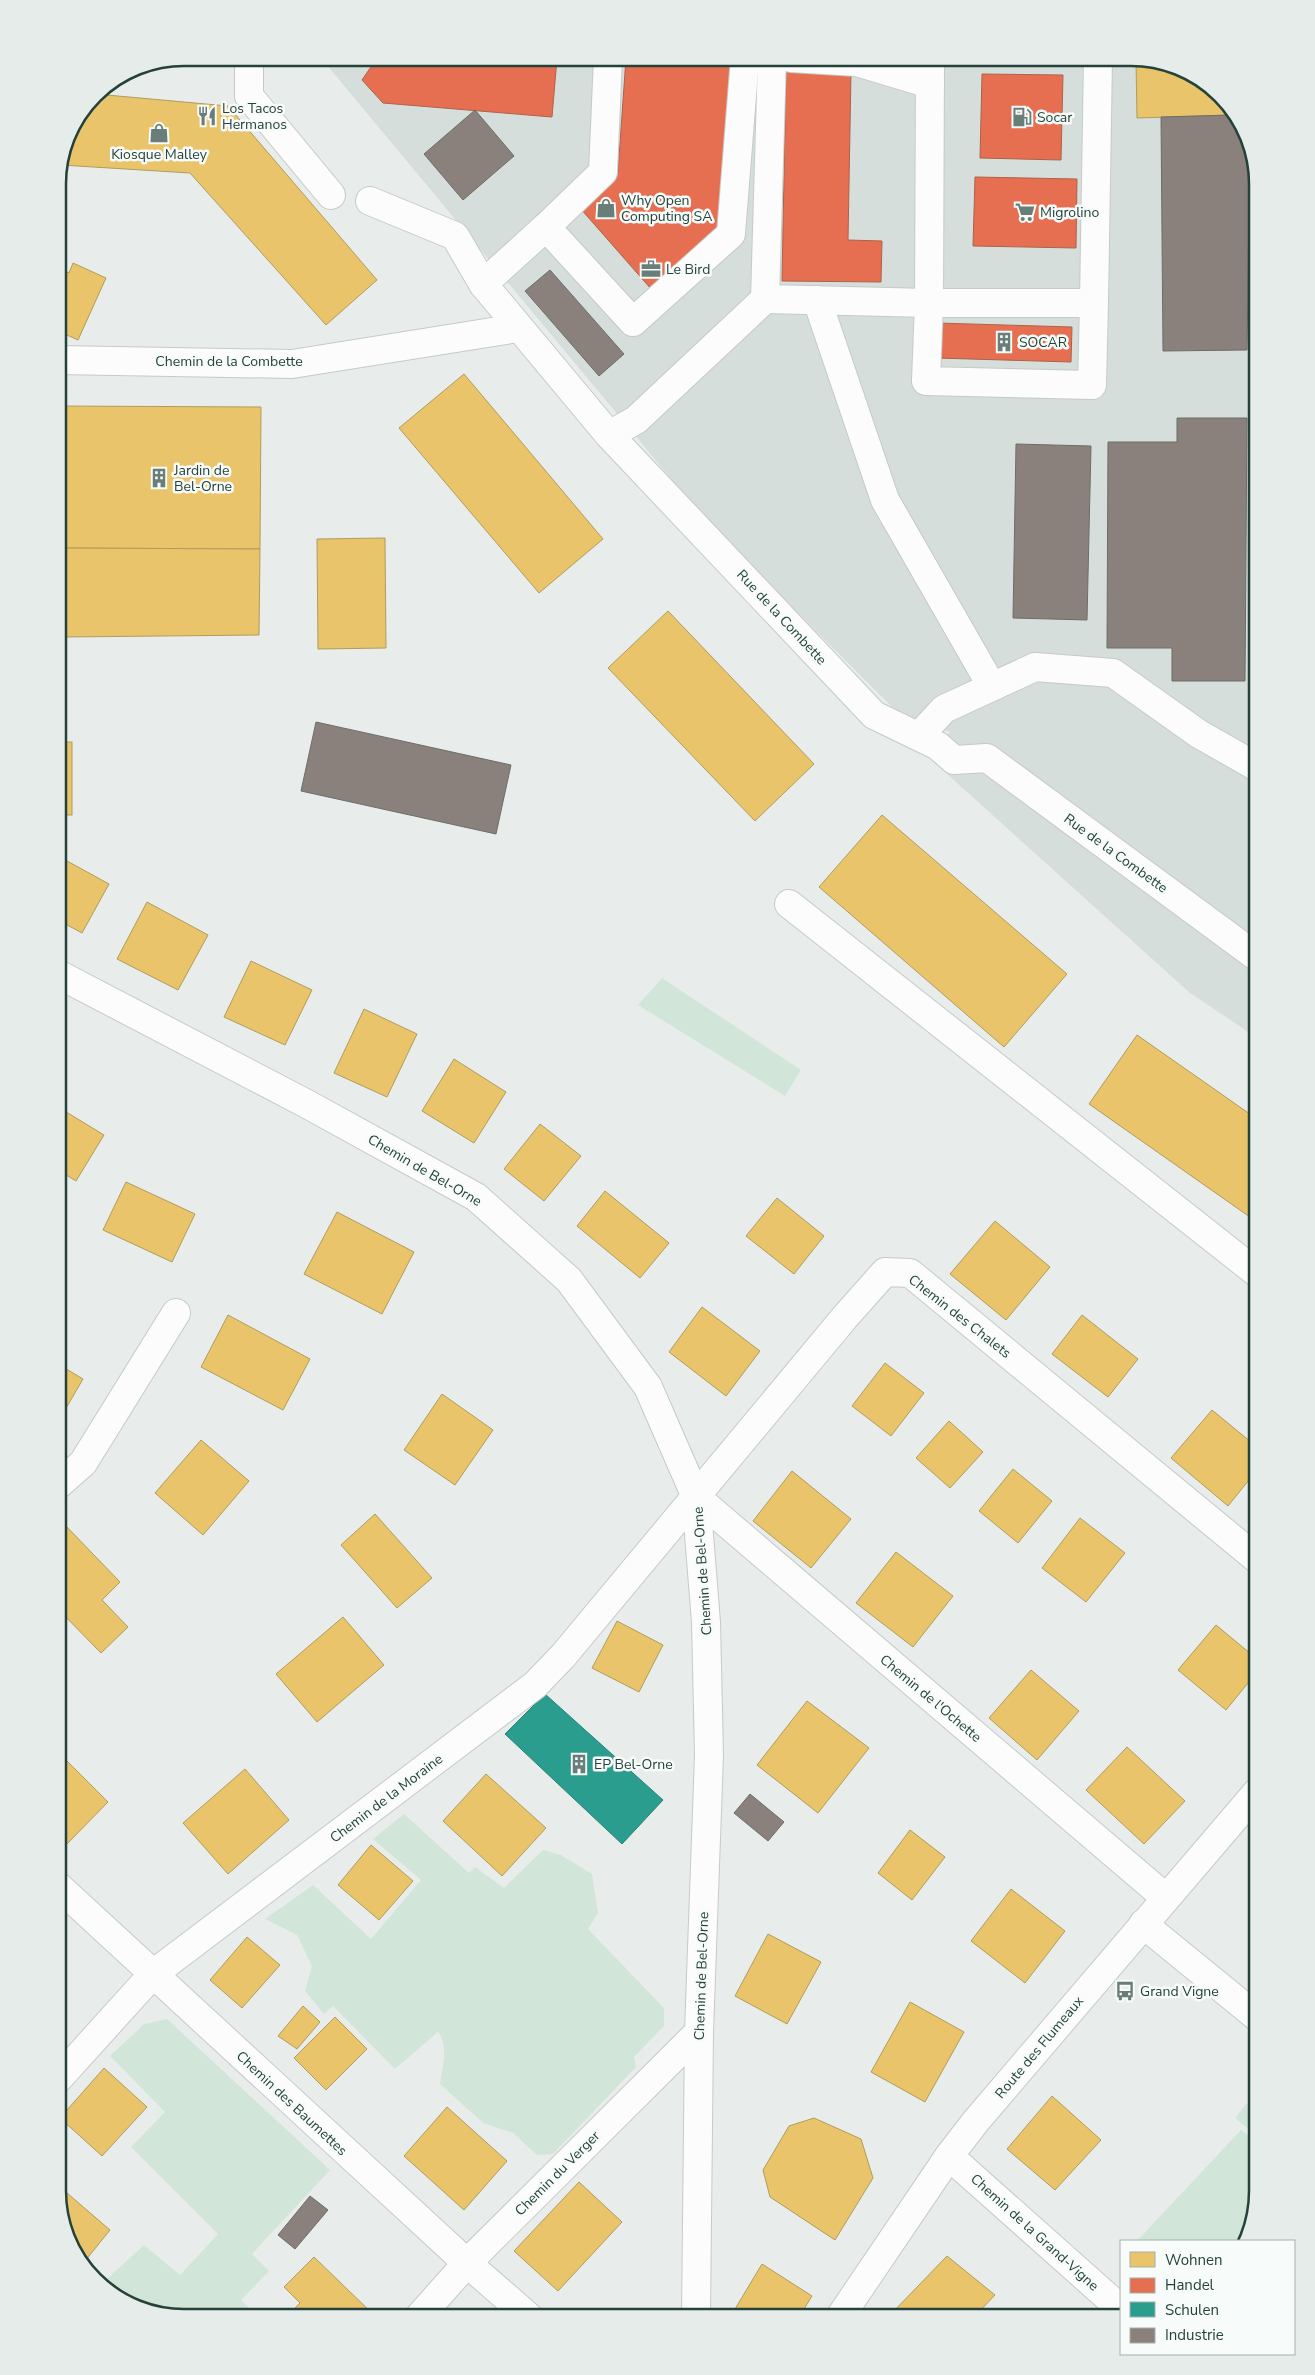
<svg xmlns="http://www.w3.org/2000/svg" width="1315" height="2375" font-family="'Nunito Sans',sans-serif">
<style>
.built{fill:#d6dedb}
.green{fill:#d1e6d8}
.homes{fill:#e9c46a;stroke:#ae9d5c}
.shops{fill:#e76f51;stroke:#ac624a}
.schools{fill:#2a9d8f;stroke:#288276}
.industry{fill:#8a817c;stroke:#6b6e68}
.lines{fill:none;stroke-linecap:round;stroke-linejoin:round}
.minor-casing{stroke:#c5cac8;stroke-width:30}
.minor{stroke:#fcfcfc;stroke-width:28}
.labels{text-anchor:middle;stroke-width:5;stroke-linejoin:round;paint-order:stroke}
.poi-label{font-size:14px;fill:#24423a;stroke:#f7fbf9;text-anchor:start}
.street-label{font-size:14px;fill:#24423a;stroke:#f7fbf9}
.rim{fill:none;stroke:#24423a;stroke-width:2.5}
</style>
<rect width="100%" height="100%" fill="#e8edeb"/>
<!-- built -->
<path class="built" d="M321,58H1139L1201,79L1248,136L1257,185V1038L1190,993L926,755L950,732L900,715L707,522Z"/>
<!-- green -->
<g class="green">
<path d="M662,978L801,1070L785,1096L638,1005Z"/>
<path d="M404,1814L469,1873L475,1867L504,1888L543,1850L561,1855L592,1874L598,1913L588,1929L664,2008V2026L634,2057L636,2067L553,2154L537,2155L513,2133L483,2123L440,2084C442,2069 449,2045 438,2032L395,2069L333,2006L324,2014L305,1991L312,1966L297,1935L265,1919L313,1885L371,1939L421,1880L373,1839Z"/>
<path d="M167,2019L330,2170L252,2254L269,2271L241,2300L258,2317H176L114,2296L108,2278L144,2245L180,2275L218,2234L131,2147L165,2112L110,2056L144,2024Z"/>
<path d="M1247,2103L1257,2111V2136L1235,2118Z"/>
<path d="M1241,2130L1257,2143V2191L1242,2241L1138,2240Z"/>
<path d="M58,2160L64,2166L62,2188L58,2193Z"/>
</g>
<!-- homes -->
<g class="homes">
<path d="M1144,59L1201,79L1231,115L1137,118L1136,60Z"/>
<path d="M96,94L228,106L377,280L326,325L190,173L61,165L67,136Z"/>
<path d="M73,263L106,278L78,340L58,331V268L69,273Z"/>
<path d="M464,374L603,539L539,593L399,428Z"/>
<path d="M58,406L261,407L260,549L58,548Z"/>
<path d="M385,538L386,648L318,649L317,539Z"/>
<path d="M64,548L260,549L259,635L65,637Z"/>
<path d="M668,611L814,764L755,821L608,668Z"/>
<rect x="58" y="742" width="14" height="73"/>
<path d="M882,815L1067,974L1004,1047L819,887Z"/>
<path d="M58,856L109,884L82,933L58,920Z"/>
<path d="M147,902L208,935L178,990L117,959Z"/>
<path d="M251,961L312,990L285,1045L224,1017Z"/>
<path d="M364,1009L417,1034L387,1097L334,1073Z"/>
<path d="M1137,1035L1257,1119V1222L1089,1104Z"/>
<path d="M454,1059L506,1092L474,1143L422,1111Z"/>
<path d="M58,1107L104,1135L76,1181L58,1170Z"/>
<path d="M540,1124L581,1156L544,1201L504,1169Z"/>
<path d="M126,1182L195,1214L172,1262L103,1230Z"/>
<path d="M605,1191L669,1243L640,1278L577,1226Z"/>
<path d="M777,1198L824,1236L794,1274L746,1236Z"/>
<path d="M337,1212L414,1252L382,1314L304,1274Z"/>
<path d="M995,1221L1050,1267L1006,1320L950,1274Z"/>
<path d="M702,1307L760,1351L726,1396L669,1352Z"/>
<path d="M228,1315L310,1359L283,1410L201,1367Z"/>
<path d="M1082,1315L1138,1359L1108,1397L1052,1354Z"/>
<path d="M885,1363L924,1393L891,1436L852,1406Z"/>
<path d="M58,1364L83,1379L58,1422Z"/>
<path d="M442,1394L493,1430L455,1485L404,1450Z"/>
<path d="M1212,1410L1257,1447V1470L1228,1506L1171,1458Z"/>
<path d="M949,1421L983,1452L950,1488L916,1458Z"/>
<path d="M201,1440L249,1481L203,1535L155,1493Z"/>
<path d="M1013,1469L1052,1501L1018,1543L979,1511Z"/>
<path d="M792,1471L851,1519L811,1568L753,1521Z"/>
<path d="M375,1514L432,1578L397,1608L341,1545Z"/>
<path d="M1080,1518L1125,1553L1086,1602L1042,1568Z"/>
<path d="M65,1525L120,1582L102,1600L128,1627L101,1653L58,1609V1532Z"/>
<path d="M896,1552L953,1596L913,1647L856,1603Z"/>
<path d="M343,1617L384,1665L317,1722L276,1674Z"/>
<path d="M617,1621L663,1645L639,1692L592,1668Z"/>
<path d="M1216,1625L1257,1659V1672L1226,1710L1178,1670Z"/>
<path d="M1031,1670L1079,1711L1037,1760L989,1718Z"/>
<path d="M807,1701L869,1748L818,1813L757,1765Z"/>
<path d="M1127,1747L1185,1801L1144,1844L1086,1790Z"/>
<path d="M60,1754L108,1802L64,1847L58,1840V1756Z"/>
<path d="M245,1769L289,1820L228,1874L183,1823Z"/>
<path d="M486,1774L546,1828L502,1876L443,1821Z"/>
<path d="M910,1830L945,1857L912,1900L878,1873Z"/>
<path d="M371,1845L413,1881L379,1920L338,1885Z"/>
<path d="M1011,1889L1065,1931L1025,1983L971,1941Z"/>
<path d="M768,1934L821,1962L787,2024L735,1996Z"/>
<path d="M247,1937L280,1965L242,2008L210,1980Z"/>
<path d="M910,2002L964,2032L925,2102L871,2072Z"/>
<path d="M303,2006L320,2022L297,2049L278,2036Z"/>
<path d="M335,2017L367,2049L326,2090L294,2058Z"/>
<path d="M104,2068L147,2107L102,2156L60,2118Z"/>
<path d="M1052,2096L1101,2140L1055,2190L1007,2149Z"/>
<path d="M447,2107L507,2161L464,2210L404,2156Z"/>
<path d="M814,2118L861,2139L873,2178L835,2240L770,2197L763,2170L789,2126Z"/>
<path d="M579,2182L622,2222L558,2291L514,2251Z"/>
<path d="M67,2193L110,2230L85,2261L67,2239L60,2202Z"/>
<path d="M947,2256L995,2295L974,2317H895L891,2314Z"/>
<path d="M314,2257L376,2317H286L300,2303L284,2287Z"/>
<path d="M762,2264L812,2296L799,2317H740L732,2314Z"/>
</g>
<!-- shops -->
<g class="shops">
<path d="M377,58H557L552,117L383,103L362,80Z"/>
<path d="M626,58H732L719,231L652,290L580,208L618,172Z"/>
<path d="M786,71L851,72L848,240L882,241L881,282L782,281Z"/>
<path d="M982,74L1063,75L1061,160L980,158Z"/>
<path d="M975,177L1077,179L1076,248L973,246Z"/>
<path d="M937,323L1072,327L1071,362L936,358Z"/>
</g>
<!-- schools -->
<path class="schools" d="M545,1694L663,1800L622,1844L505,1734Z"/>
<!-- industry -->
<g class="industry">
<path d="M475,110L514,156L463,200L424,154Z"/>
<path d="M1231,115L1248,136L1250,145L1247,350L1163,351L1161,117Z"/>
<path d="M550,270L624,354L599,376L525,291Z"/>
<path d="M1177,418H1247L1245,681H1172V648H1107L1108,442H1177Z"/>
<path d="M1016,444L1091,446L1087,620L1013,618Z"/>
<path d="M316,722L511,765L496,834L301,791Z"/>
<path d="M750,1794L784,1822L768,1841L734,1813Z"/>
<path d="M310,2196L328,2210L295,2249L278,2235Z"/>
</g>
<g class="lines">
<defs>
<g id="minor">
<path d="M249,58V96L331,195"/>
<path d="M608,58L603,172L546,227L633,322L731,234L745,58"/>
<path d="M791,58L857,62L930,84"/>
<path d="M930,58L929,303H1094L1098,58"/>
<path d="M370,201L455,236L483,284L609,435L874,715L938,746L954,760L987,758L1257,957"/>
<path d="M483,284L546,227"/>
<path d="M765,299L929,303L926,381L1092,385L1094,303"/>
<path d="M817,300L885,500L991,685"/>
<path d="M58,360L292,364L518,328"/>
<path d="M609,435L636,420L765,299L772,58"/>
<path d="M919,736L944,709L1035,667L1113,673L1199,734L1257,767"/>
<path d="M789,904L1257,1273"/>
<path d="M58,974L307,1104L476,1197L569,1280L648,1387L696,1497L706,1622L709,1755L699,2032L696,2317"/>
<path d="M58,1485L83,1463L176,1313"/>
<path d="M696,1497L1166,1898"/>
<path d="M58,1886L467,2263L529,2317"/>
<path d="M1143,1924L1257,2017"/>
<path d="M58,2079L153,1974L535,1685L563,1656L845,1317L885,1272L910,1273L1257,1559"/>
<path d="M949,2156L1121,2309"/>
<path d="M419,2317L467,2263L699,2032"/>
<path d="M840,2317L949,2156L976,2121L1257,1792"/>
</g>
</defs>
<!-- minor casing -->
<use href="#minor" class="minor-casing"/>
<!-- minor -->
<use href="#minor" class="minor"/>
</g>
<!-- icons -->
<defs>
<symbol id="restaurant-bare" viewBox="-9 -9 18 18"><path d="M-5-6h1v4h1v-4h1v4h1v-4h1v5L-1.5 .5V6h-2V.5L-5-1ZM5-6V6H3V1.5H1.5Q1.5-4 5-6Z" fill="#697e78" stroke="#f7fbf9" stroke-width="2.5" paint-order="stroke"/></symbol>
<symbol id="fuel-bare" viewBox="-9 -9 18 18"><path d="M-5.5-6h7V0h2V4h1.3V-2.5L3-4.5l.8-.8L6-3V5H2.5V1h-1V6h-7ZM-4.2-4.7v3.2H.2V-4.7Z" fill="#697e78" stroke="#f7fbf9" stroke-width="2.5" paint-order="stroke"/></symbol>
<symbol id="shop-bare" viewBox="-9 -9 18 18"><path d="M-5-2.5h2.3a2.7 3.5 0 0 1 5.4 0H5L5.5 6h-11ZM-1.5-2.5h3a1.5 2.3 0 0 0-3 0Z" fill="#697e78" stroke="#f7fbf9" stroke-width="2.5" paint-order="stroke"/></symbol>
<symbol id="supermarket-bare" viewBox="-9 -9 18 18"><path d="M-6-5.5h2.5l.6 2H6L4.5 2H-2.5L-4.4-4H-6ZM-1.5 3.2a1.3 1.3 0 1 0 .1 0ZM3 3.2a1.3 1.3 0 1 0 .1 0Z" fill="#697e78" stroke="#f7fbf9" stroke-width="2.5" paint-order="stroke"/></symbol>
<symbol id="office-bare" viewBox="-9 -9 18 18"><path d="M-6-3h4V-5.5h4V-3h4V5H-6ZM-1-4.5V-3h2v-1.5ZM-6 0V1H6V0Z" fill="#697e78" stroke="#f7fbf9" stroke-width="2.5" paint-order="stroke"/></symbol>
<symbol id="building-bare" viewBox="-9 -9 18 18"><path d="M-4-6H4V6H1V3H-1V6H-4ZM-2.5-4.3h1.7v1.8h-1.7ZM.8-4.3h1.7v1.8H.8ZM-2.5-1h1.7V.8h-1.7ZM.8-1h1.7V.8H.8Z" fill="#697e78" stroke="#f7fbf9" stroke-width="2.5" paint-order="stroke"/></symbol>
<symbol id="bus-bare" viewBox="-9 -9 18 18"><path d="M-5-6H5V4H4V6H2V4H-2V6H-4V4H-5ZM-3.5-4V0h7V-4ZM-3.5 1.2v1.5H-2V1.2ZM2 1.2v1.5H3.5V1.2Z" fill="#697e78" stroke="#f7fbf9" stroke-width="2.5" paint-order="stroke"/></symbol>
</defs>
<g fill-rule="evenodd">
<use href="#restaurant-bare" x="193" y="102" width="28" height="28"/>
<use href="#fuel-bare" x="1008" y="103" width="28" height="28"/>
<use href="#shop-bare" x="145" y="119" width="28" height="28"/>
<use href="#shop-bare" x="592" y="194" width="28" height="28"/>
<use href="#supermarket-bare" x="1011" y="198" width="28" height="28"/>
<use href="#office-bare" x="637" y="255" width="28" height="28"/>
<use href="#building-bare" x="990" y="328" width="28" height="28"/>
<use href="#building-bare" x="145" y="464" width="28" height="28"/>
<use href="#building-bare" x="565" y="1750" width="28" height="28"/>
<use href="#bus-bare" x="1111" y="1977" width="28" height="28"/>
</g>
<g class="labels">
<!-- poi labels -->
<g class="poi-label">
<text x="222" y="113">Los Tacos<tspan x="222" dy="16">Hermanos</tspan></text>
<text x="1037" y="122">Socar</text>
<text x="159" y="159" text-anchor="middle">Kiosque Malley</text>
<text x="621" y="205">Why Open<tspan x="621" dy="16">Computing SA</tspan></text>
<text x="1040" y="217">Migrolino</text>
<text x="666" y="274">Le Bird</text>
<text x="1019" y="347">SOCAR</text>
<text x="174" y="475">Jardin de<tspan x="174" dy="16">Bel-Orne</tspan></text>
<text x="594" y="1769">EP Bel-Orne</text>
<text x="1140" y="1996">Grand Vigne</text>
</g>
<!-- street labels -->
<g class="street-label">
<text x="229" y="366">Chemin de la Combette</text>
<text transform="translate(782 617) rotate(47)" y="5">Rue de la Combette</text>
<text transform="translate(1116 853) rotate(36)" y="5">Rue de la Combette</text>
<text transform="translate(425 1170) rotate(30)" y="5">Chemin de Bel-Orne</text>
<text transform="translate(960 1316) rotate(38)" y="5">Chemin des Chalets</text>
<text transform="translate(702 1571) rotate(-94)" y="5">Chemin de Bel-Orne</text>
<text transform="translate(931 1698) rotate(40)" y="5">Chemin de l'Ochette</text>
<text transform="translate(386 1798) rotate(-37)" y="5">Chemin de la Moraine</text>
<text transform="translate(701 1976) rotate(-88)" y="5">Chemin de Bel-Orne</text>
<text transform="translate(1039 2047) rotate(-50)" y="5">Route des Flumeaux</text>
<text transform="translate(292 2103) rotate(43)" y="5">Chemin des Baumettes</text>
<text transform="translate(557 2173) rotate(-45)" y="5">Chemin du Verger</text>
<text transform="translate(1035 2232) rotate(42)" y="5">Chemin de la Grand-Vigne</text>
</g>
</g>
<!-- crop -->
<path d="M0 0H1315V2375H0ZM184 66H1131A118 118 0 0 1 1249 184V2191A118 118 0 0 1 1131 2309H184A118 118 0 0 1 66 2191V184A118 118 0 0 1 184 66Z" fill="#e6ecea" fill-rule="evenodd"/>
<path class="rim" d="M184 66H1131A118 118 0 0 1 1249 184V2191A118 118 0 0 1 1131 2309H184A118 118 0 0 1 66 2191V184A118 118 0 0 1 184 66Z"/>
<!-- legend -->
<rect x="1120" y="2240" width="175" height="115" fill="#f7fbf9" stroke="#a3b1ad"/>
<rect x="1130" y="2252" width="25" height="15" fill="#e9c46a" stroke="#a3b1ad"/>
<text x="1165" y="2265" font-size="15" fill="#24423a">Wohnen</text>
<rect x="1130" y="2278" width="25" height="15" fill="#e76f51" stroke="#a3b1ad"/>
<text x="1165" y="2290" font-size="15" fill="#24423a">Handel</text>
<rect x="1130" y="2302" width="25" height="15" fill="#2a9d8f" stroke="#a3b1ad"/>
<text x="1165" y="2315" font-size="15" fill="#24423a">Schulen</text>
<rect x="1130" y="2328" width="25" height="15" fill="#8a817c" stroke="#a3b1ad"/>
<text x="1165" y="2340" font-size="15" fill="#24423a">Industrie</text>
</svg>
